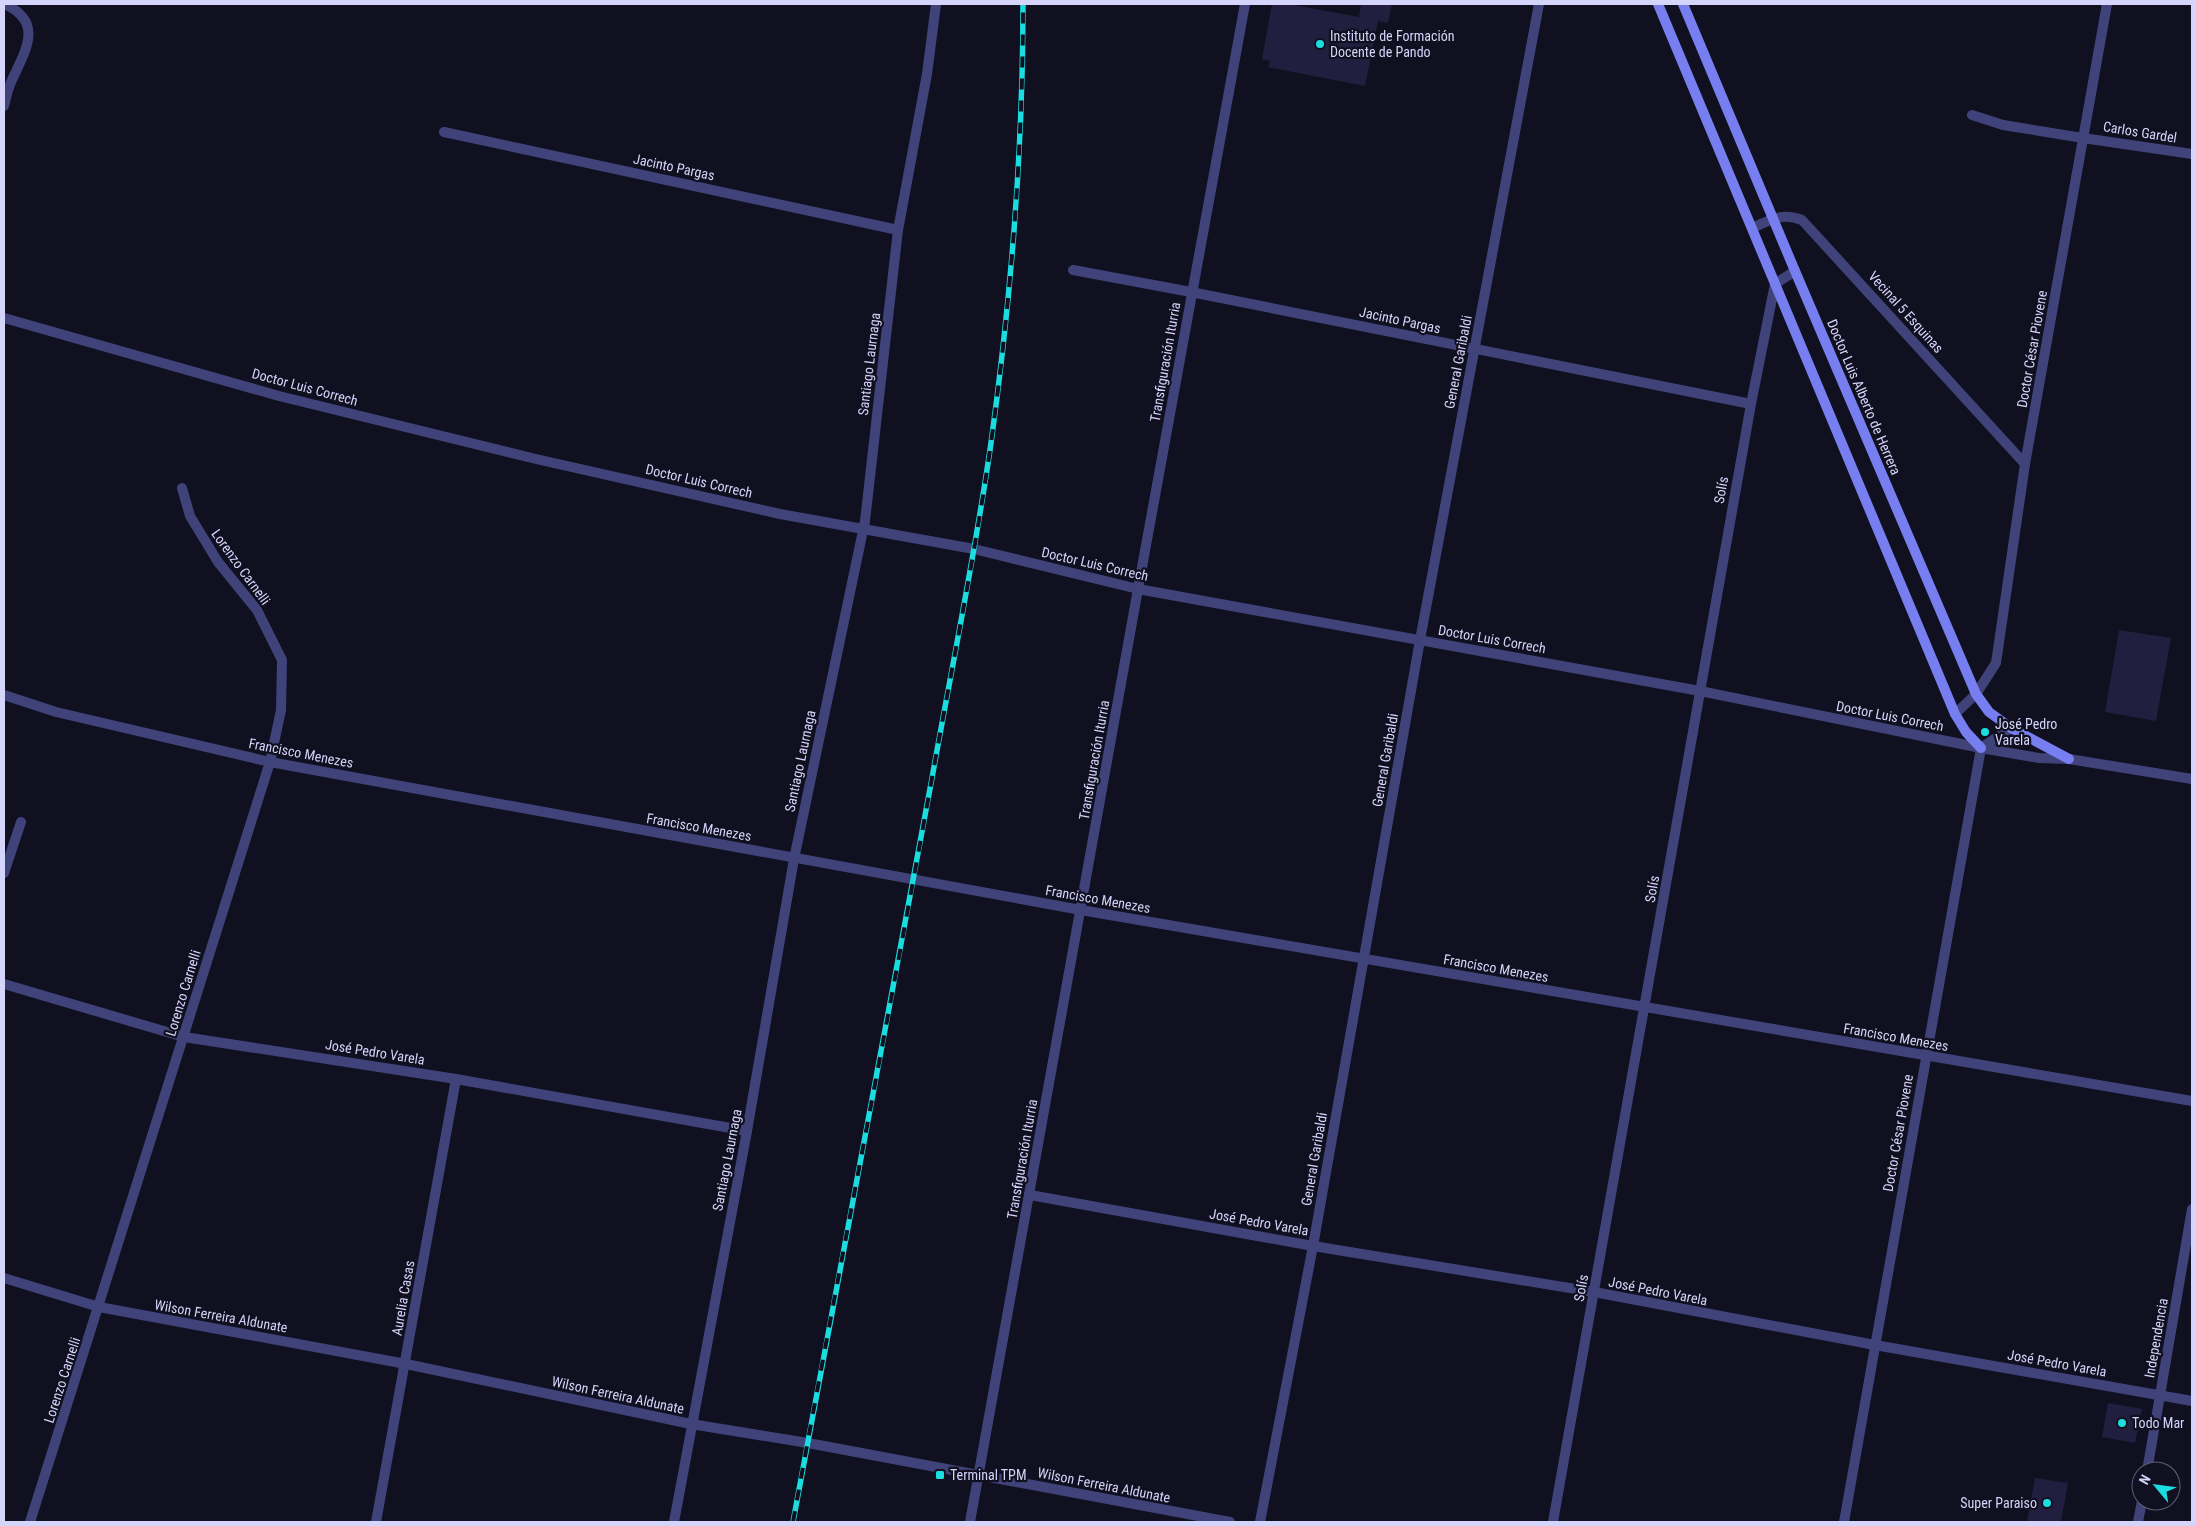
<svg xmlns="http://www.w3.org/2000/svg" width="2196" height="1526" font-family="'Roboto Condensed',sans-serif">
<style>
.building{fill:#221e3f}
.lines{fill:none;stroke-linecap:round;stroke-linejoin:round}
.lane{stroke:#40437a;stroke-width:10}
.street{stroke:#40437a;stroke-width:10}
.secondary{stroke:#777eef;stroke-width:10}
.rail-casing{stroke:#1bdddf;stroke-width:5.5}
.rail{stroke:#111020;stroke-width:4;stroke-dasharray:11;stroke-linecap:butt}
.poi-dot{fill:#1bdddf;stroke:#111020;stroke-width:2}
.labels{text-anchor:middle;stroke-width:4.5;stroke-linejoin:round;paint-order:stroke}
.poi-label{font-size:14px;fill:#d5d4fa;stroke:#111020;text-anchor:start}
.street-label{font-size:14px;fill:#d5d4fa;stroke:#111020}
</style>
<rect width="100%" height="100%" fill="#111020"/>
<!-- building -->
<g class="building">
<path d="M1272,4H1288L1359,17L1361,4H1392L1388,23L1378,21L1365,86L1268,67L1270,61L1262,59Z"/>
<path d="M2119,630L2171,638L2156,721L2105,712Z"/>
<path d="M2108,1403L2142,1409L2135,1443L2102,1437Z"/>
<path d="M2035,1478L2068,1483L2061,1522H2027Z"/>
</g>
<g class="lines">
<!-- lane -->
<g class="lane">
<path d="M4,106C6,98 8,88 12,80C25,51 45,22 4,4"/>
<path d="M1972,115L2003,125L2083,138"/>
</g>
<!-- street -->
<g class="street">
<path d="M444,132L898,230"/>
<path d="M2083,138L2192,154"/>
<path d="M1752,228C1771,220 1782,212 1802,220L2025,464"/>
<path d="M1073,270L1191,292L1751,404"/>
<path d="M4,318L279,396L536,459L780,514L974,549L1138,589L1700,691L1981,748L2039,758L2069,759L2192,779"/>
<path d="M4,695L56,712L270,762L1081,910L2192,1101"/>
<path d="M1955,714L1976,694L1996,663L2025,464L2107,4"/>
<path d="M1981,748L2011,728"/>
<path d="M4,873L21,822"/>
<path d="M4,984L184,1037L456,1079L747,1131"/>
<path d="M1030,1195L1313,1246L1594,1292L1875,1345L2192,1401"/>
<path d="M4,1278L99,1307L406,1364L691,1424L808,1443L1230,1522"/>
<path d="M2147,1471L2192,1209"/>
<path d="M30,1522L270,762L281,710L282,660L257,610L218,562L190,516L182,488"/>
<path d="M376,1522L456,1079"/>
<path d="M674,1522L747,1131L794,859L865,521L898,230L927,74L936,4"/>
<path d="M970,1522L1138,589L1245,4"/>
<path d="M1260,1522L1313,1246L1420,640L1539,4"/>
<path d="M1553,1522L1751,404L1775,284L1795,271"/>
<path d="M1844,1522L1981,748"/>
<path d="M2138,1522L2142,1501"/>
</g>
<!-- secondary -->
<g class="secondary">
<path d="M1658,4L1955,714L1966,732L1981,748"/>
<path d="M1683,4L1795,271L1976,694L1989,712L2011,728L2069,759"/>
</g>
<defs>
<path id="rail" d="M793,1522C838,1274 887,1026 932,778C952,666 975,555 991,443C1011,298 1023,150 1023,4"/>
</defs>
<!-- rail casing -->
<use href="#rail" class="rail-casing"/>
<!-- rail -->
<use href="#rail" class="rail"/>
</g>
<!-- markers -->
<g class="poi-dot">
<circle cx="1320" cy="44" r="5"/>
<circle cx="1985" cy="732" r="5"/>
<circle cx="2122" cy="1423" r="5"/>
<rect x="935" y="1470" width="10" height="10" rx="2.5"/>
<circle cx="2047" cy="1503" r="5"/>
</g>
<g class="labels">
<!-- poi labels -->
<g class="poi-label">
<text x="1330" y="41">Instituto de Formación<tspan x="1330" dy="16">Docente de Pando</tspan></text>
<text x="1995" y="729">José Pedro<tspan x="1995" dy="16">Varela</tspan></text>
<text x="2132" y="1428">Todo Mar</text>
<text x="950" y="1480">Terminal TPM</text>
<text x="2037" y="1508" text-anchor="end">Super Paraiso</text>
</g>
<!-- street labels -->
<g class="street-label">
<text transform="translate(2140 132) rotate(9)" y="5">Carlos Gardel</text>
<text transform="translate(674 167) rotate(12)" y="5">Jacinto Pargas</text>
<text transform="translate(1906 312) rotate(48)" y="5">Vecinal 5 Esquinas</text>
<text transform="translate(1400 320) rotate(12)" y="5">Jacinto Pargas</text>
<text transform="translate(2032 349) rotate(-80)" y="5">Doctor César Piovene</text>
<text transform="translate(1165 362) rotate(-80)" y="5">Transfiguración Iturria</text>
<text transform="translate(1458 362) rotate(-79)" y="5">General Garibaldi</text>
<text transform="translate(869 364) rotate(-83)" y="5">Santiago Laurnaga</text>
<text transform="translate(305 387) rotate(15)" y="5">Doctor Luis Correch</text>
<text transform="translate(1864 397) rotate(67)" y="5">Doctor Luis Alberto de Herrera</text>
<text transform="translate(699 481) rotate(13)" y="5">Doctor Luis Correch</text>
<text transform="translate(1721 490) rotate(-80)" y="5">Solís</text>
<text transform="translate(1095 564) rotate(13)" y="5">Doctor Luis Correch</text>
<text transform="translate(241 567) rotate(54)" y="5">Lorenzo Carnelli</text>
<text transform="translate(1492 639) rotate(10)" y="5">Doctor Luis Correch</text>
<text transform="translate(1890 716) rotate(11)" y="5">Doctor Luis Correch</text>
<text transform="translate(301 753) rotate(11)" y="5">Francisco Menezes</text>
<text transform="translate(1094 760) rotate(-80)" y="5">Transfiguración Iturria</text>
<text transform="translate(1385 760) rotate(-80)" y="5">General Garibaldi</text>
<text transform="translate(800 761) rotate(-78)" y="5">Santiago Laurnaga</text>
<text transform="translate(699 827) rotate(10)" y="5">Francisco Menezes</text>
<text transform="translate(1652 889) rotate(-80)" y="5">Solís</text>
<text transform="translate(1098 899) rotate(10)" y="5">Francisco Menezes</text>
<text transform="translate(1496 968) rotate(10)" y="5">Francisco Menezes</text>
<text transform="translate(183 993) rotate(-73)" y="5">Lorenzo Carnelli</text>
<text transform="translate(1896 1037) rotate(10)" y="5">Francisco Menezes</text>
<text transform="translate(375 1052) rotate(9)" y="5">José Pedro Varela</text>
<text transform="translate(1898 1133) rotate(-80)" y="5">Doctor César Piovene</text>
<text transform="translate(1022 1159) rotate(-80)" y="5">Transfiguración Iturria</text>
<text transform="translate(1314 1159) rotate(-80)" y="5">General Garibaldi</text>
<text transform="translate(727 1160) rotate(-79)" y="5">Santiago Laurnaga</text>
<text transform="translate(1259 1222) rotate(10)" y="5">José Pedro Varela</text>
<text transform="translate(1581 1288) rotate(-80)" y="5">Solís</text>
<text transform="translate(1658 1291) rotate(11)" y="5">José Pedro Varela</text>
<text transform="translate(403 1298) rotate(-80)" y="5">Aurelia Casas</text>
<text transform="translate(221 1316) rotate(10)" y="5">Wilson Ferreira Aldunate</text>
<text transform="translate(2156 1338) rotate(-80)" y="5">Independencia</text>
<text transform="translate(2057 1363) rotate(10)" y="5">José Pedro Varela</text>
<text transform="translate(62 1380) rotate(-72)" y="5">Lorenzo Carnelli</text>
<text transform="translate(618 1395) rotate(12)" y="5">Wilson Ferreira Aldunate</text>
<text transform="translate(1104 1485) rotate(11)" y="5">Wilson Ferreira Aldunate</text>
</g>
</g>
<!-- border -->
<rect width="2196" height="1526" fill="none" stroke="#d5d4fa" stroke-width="10"/>
<!-- north arrow -->
<g transform="translate(2156 1486) rotate(299)"><circle r="24" fill="#111020" stroke="#5f5e77"/>
<path d="M0-4L9 19L0 12L-9 19Z" fill="#1bdddf"/>
<text y="-8" font-size="14" font-weight="bold" text-anchor="middle" fill="#d5d4fa">N</text>
</g>
</svg>
